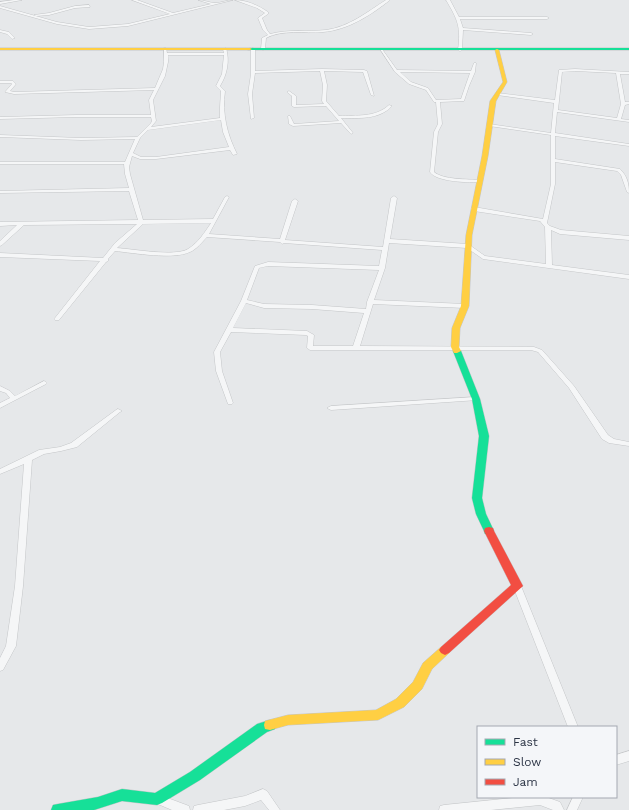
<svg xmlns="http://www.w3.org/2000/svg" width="629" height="810" font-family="'Work Sans',sans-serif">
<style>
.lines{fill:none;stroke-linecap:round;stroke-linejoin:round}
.street-casing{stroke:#c4c6c8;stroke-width:1}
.fast-casing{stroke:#c4c6c8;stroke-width:1}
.slow-casing{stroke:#c4c6c8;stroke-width:1}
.jam-casing{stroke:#c4c6c8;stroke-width:1}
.street{fill:#f5f6f7;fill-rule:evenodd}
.fast{fill:#16e098;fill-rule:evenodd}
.slow{fill:#ffcf43;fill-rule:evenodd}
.jam{fill:#f24e42;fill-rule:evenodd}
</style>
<rect width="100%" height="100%" fill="#e6e8ea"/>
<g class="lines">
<defs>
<g id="street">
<path d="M14,0H22L0,4V2Z"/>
<path d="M132,0H137L173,13L211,4L198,0C204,0 210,3 215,3C221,3 227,0 233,0L128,26L89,29L57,24L0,8V6L57,22L89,27L128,24L170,14Z"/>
<path d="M235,0C247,0 259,6 268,12V14L262,18L267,30L270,34C289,29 307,32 326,30C349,27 367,12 386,0H390C371,15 348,30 323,32C304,34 283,29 266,38L265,49L263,50L261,49L262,38L268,35L263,30L258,18L265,13L257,8Z"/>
<path d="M446,0H450L459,17H547L549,18L547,19H460L463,28L531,33L533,34L531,35L463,30L462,50L460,51L458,50C461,27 458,20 446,0Z"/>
<path d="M89,5L90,7L75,8L49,15L36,16L34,15L49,13L75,6Z"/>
<path d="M0,30L9,32L15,38L12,39L7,34L0,32Z"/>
<path d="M164,48H166L167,53H224L223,49L226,48C230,61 227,75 220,86L225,91C222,114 227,134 237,154L233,155L230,150L156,159H140L132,156L129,167L130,174L143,220L213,219L225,197L227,196L229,197L209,234L280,239L292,201L295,199L298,201L285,240L383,247L391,198L394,196L397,198L390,239L468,244L485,256L546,264L545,227L540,221L474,211L471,209L474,207L543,219L551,184V135L489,126L487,125L489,124L551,133L554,103L497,95L495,94L497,93L555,100L559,70L575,69L629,72V74H620L625,102H629V104L625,105L621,119L629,120V122L557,112L555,133L629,144V146L555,136V159L620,169C627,176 629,183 629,193L627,192L621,175L617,171L555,162V184L547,223L550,226L561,230L629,236V240L560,234L551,230L552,265L629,275V279L483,259L467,248L389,243L385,268L374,300L465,304L468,306L465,308L373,304L360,346L534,347L542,350L574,386L608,435L614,439L629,442V446L609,443L602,439L569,388L538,352L531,350H310L307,348L308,336L306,335L231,332L220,352L222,371L233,403L232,404H228L216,371L214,352L241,301L255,266L268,262L379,266L382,250L284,243L282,244L280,242L207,237C202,242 197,249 190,252C173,260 134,253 115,251L108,259V261L106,262L59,320H55L54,319L55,318L100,261L0,257V253L103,258L115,243L137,224L24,225L2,245L0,246V241L17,225L0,226V222L138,220L129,191L0,193V191L129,188L125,174L124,164H0V162H125L135,139L81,140L0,137V135L81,138L137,137L151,123L152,121L151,117H77L0,119V117L77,115H151L149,100L154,90L14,94L5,92L12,84L11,83H0V81H13L16,84L10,91L14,92L155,88L163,69L164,62ZM168,55H224L222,74L216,86L221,91L220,107V118L151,127L156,121L153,100L165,76L168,62ZM575,71L616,73L621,104L617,118L558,110L562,72ZM221,120L223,132L229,147L156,157H141L133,153L140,138L148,130ZM211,223C205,232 198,243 188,249C175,257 133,249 117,248L143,224ZM268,266L379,270L367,302L366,309L312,305L264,304L247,300L259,268ZM246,303L264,308L312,309L364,313L353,346H313L314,335L307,331L233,328Z"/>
<path d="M253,48L255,49V71L322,69L364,70L367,71L374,96L371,95L363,72L324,71L327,85L326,101L339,116C356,115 375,118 389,105L392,106C379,120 359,118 341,118L353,133L351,134L341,123L293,126L289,124L288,116H290L294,124L339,121L326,106L294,107L292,106V96L287,92L289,91L296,96V105L324,104L322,101L323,85L320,71L255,73L252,94L254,118L251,119L248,94L251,74V49Z"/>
<path d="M380,49H382L397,70L471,71L474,63H476L475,72L469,86L464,101L440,102L442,124L438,132L434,172C443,180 468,179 480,180L482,181V182C470,183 436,182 430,172L434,132L438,124L436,102H434L426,90L409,84L395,72ZM400,72L470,73L461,99L436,100L428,88L411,82Z"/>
<path d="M44,381L46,382L47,383L46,384L0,408V403L10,398L6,393L0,391V386L10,391L15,396Z"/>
<path d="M476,397L479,399L478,400L331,410L327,408L331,406Z"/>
<path d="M118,409L122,411L120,412L77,447L61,451L44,454L32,460L23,586L16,646L3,670L0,671V658L6,646L15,586L24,464L0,474V469L39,450L60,447L71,443L116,410Z"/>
<path d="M517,583L520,584L521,586L578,727H568L513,586L514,584Z"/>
<path d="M629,751V761L616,765V755Z"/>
<path d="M263,789L267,791L280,810H269L261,800L245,806L224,810H193L194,806L198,805L245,796Z"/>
<path d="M157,794L189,806L190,810H172L153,802L152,799L153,796Z"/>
<path d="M522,797H546L560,802L564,810H553L540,805L491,810H439L440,806L444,805Z"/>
<path d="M573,797H583L577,810H567Z"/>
</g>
<g id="fast">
<path d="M250,48H629V50H248Z"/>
<path d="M454,349H457L461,351L480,399L489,436L482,498L486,514L494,531L493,534H485L484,531L476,514L472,498L479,436L472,399L453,351Z"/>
<path d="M270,720L275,721L276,725L275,729L267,732L200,780L162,803L157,805L122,801L94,810H51L53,805L58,804L98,797L122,789L155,793L190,772L257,724Z"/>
</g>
<g id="slow">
<path d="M0,48H250L252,49L250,50H0Z"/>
<path d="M497,49L499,50L507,82L496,101L488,156L472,235L469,306L460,328L459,347L461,351L457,353H454L451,347L452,328L461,306L466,235L482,156L490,101L503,82L495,50Z"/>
<path d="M445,645L449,647L451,650L449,653L432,669L422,689L404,707L378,720L288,725L270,730L265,729L264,725L265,721L288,715L376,710L396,699L413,682L423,663L441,647Z"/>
</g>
<path id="jam" d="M489,527L493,528L494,531L523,586L449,653L445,655L441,653L439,650L441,647L511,585L484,531L485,528Z"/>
</defs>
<!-- street casing -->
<use href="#street" class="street-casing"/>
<!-- fast casing -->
<use href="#fast" class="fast-casing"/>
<!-- slow casing -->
<use href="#slow" class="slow-casing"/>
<!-- jam casing -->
<use href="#jam" class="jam-casing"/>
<!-- street -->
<use href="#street" class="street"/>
<!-- fast -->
<use href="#fast" class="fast"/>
<!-- slow -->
<use href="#slow" class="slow"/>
<!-- jam -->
<use href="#jam" class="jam"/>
</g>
<!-- legend -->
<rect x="477" y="726" width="140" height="72" fill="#f4f6f9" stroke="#a4a8b1"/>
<rect x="485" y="739" width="20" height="6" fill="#16e098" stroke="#a4a8b1"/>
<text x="513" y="746" font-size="12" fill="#2b3445">Fast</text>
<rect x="485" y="759" width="20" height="6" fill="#ffcf43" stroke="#a4a8b1"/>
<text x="513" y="766" font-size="12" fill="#2b3445">Slow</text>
<rect x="485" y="779" width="20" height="6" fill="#f24e42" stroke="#a4a8b1"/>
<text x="513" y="786" font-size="12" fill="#2b3445">Jam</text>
</svg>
